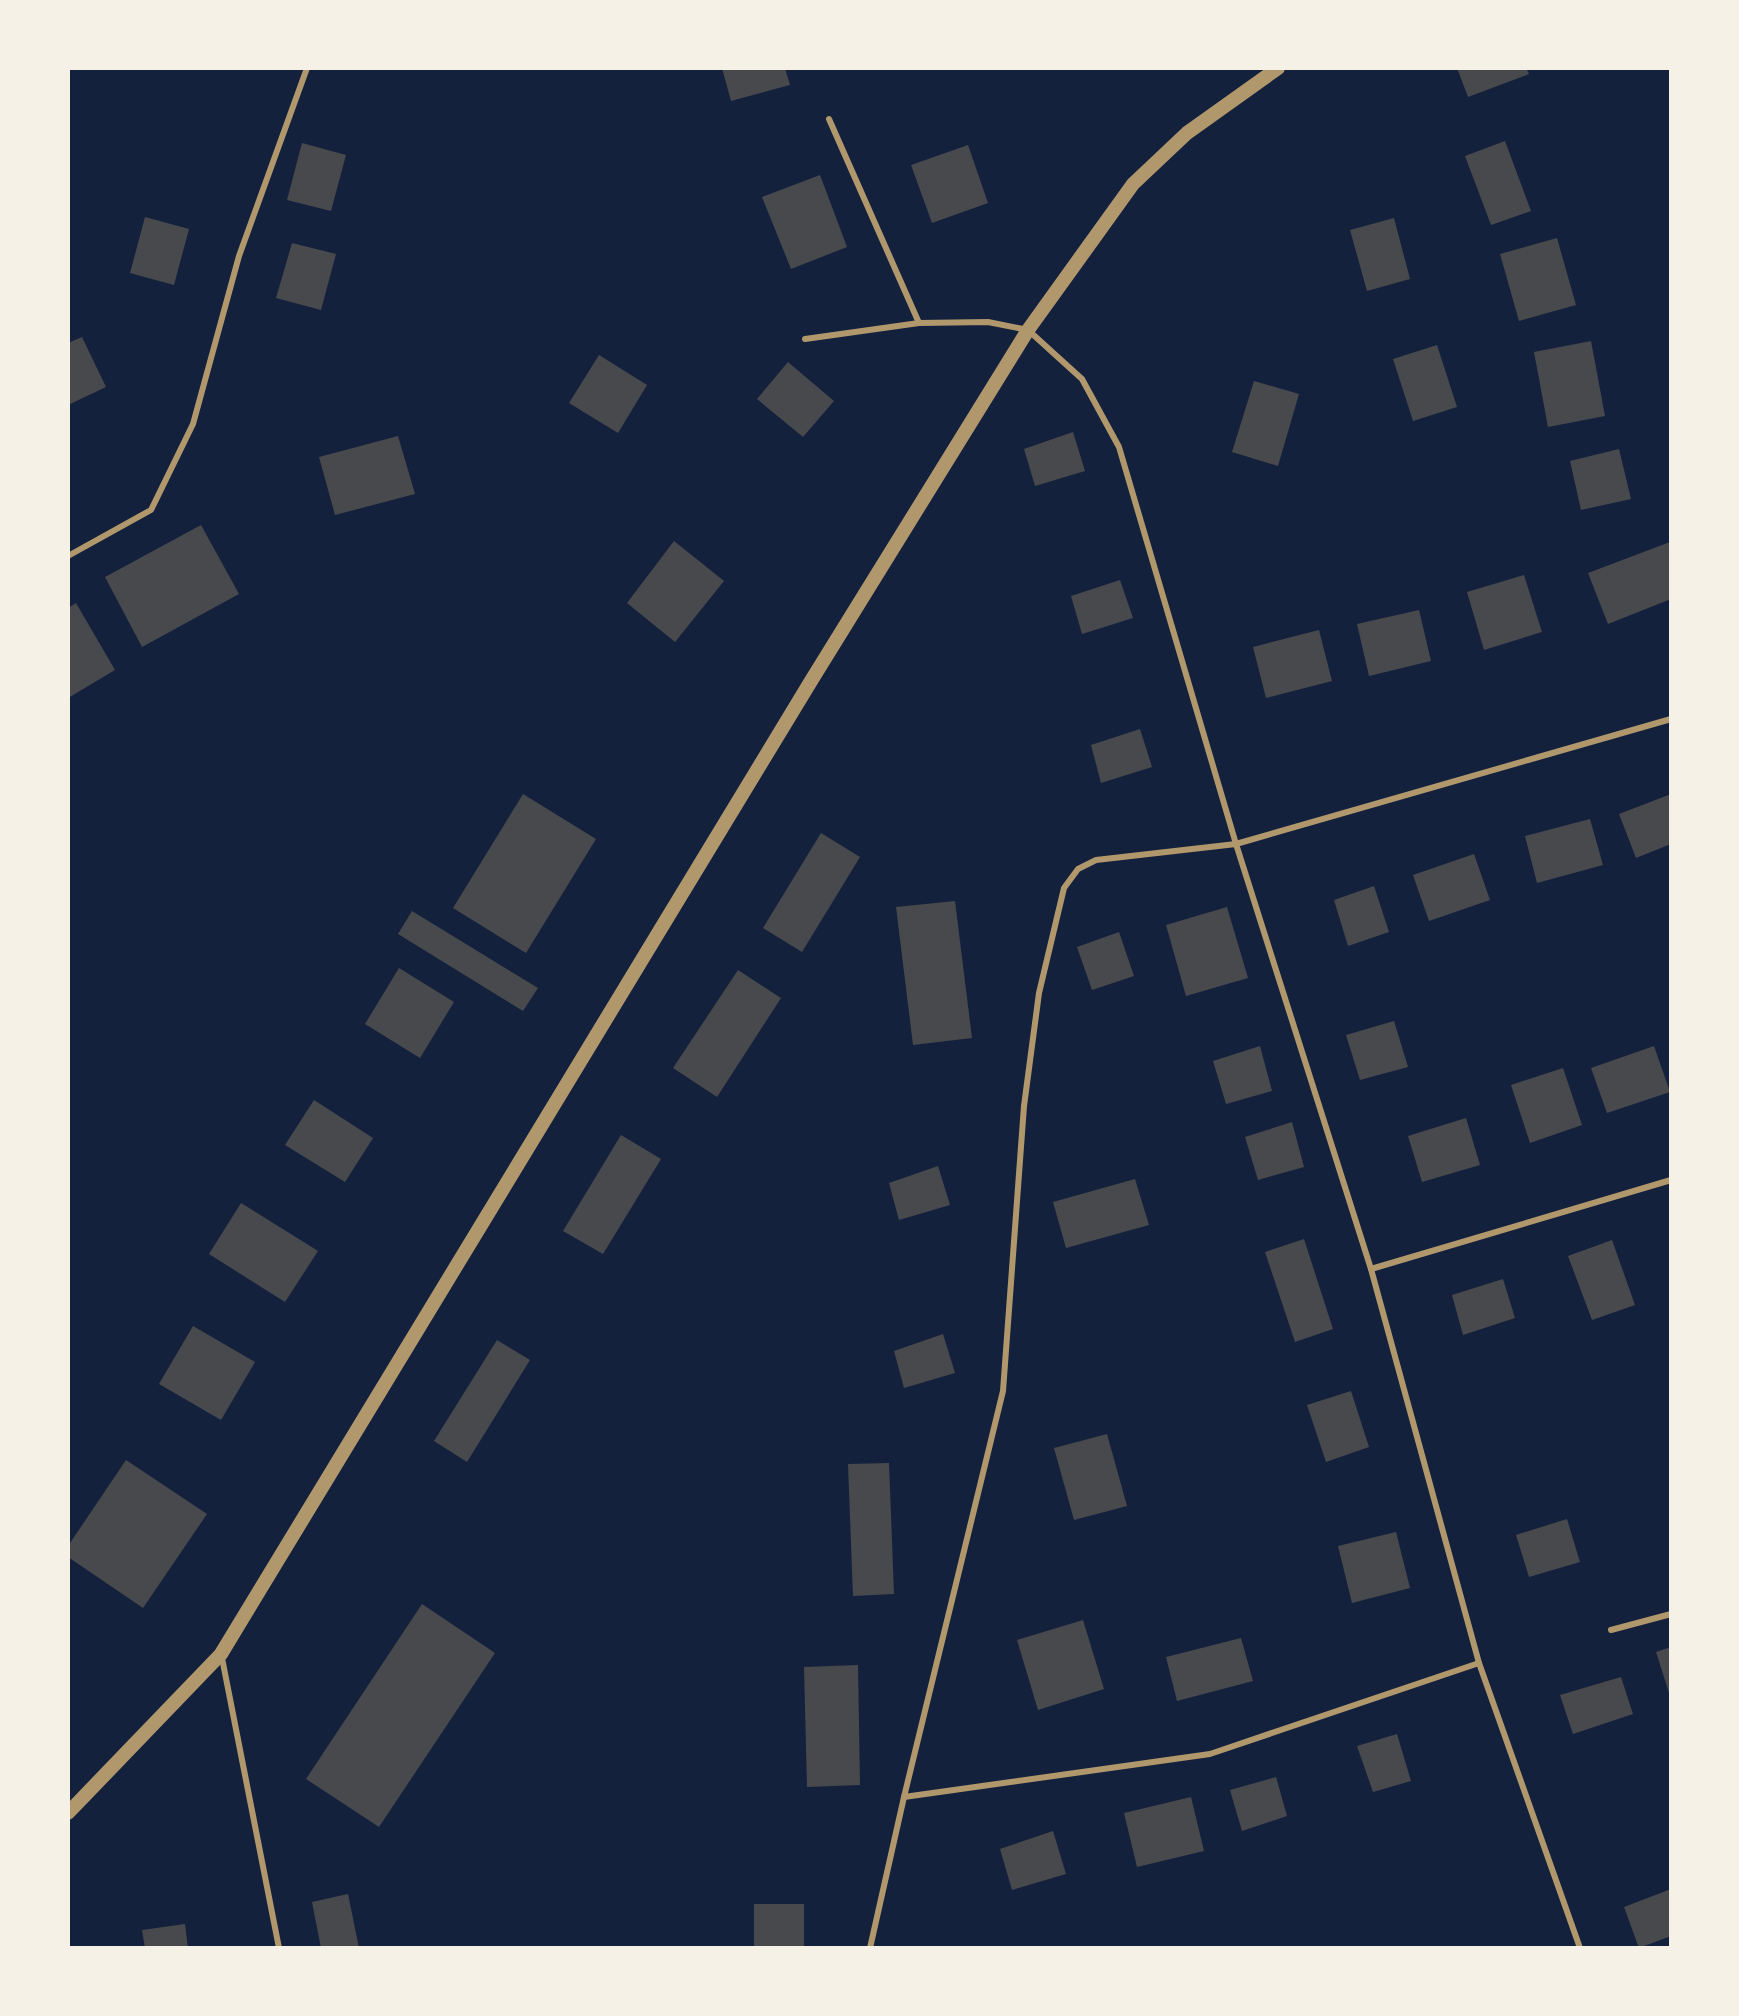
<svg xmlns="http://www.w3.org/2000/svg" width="1739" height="2016" font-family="Spectral,serif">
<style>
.building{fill:#48494c}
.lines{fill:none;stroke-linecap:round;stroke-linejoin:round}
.service{stroke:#b1986c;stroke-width:6}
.tertiary{stroke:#b1986c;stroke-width:14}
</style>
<rect width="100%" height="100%" fill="#14213d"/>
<!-- building -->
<g class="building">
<path d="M722,68H785L790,85L731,101Z"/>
<path d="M1457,68H1526L1529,74L1468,97Z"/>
<path d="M1505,141L1531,211L1491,225L1465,156Z"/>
<path d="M302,143L346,155L331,211L287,200Z"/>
<path d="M968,145L988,203L932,223L911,165Z"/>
<path d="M820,175L847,247L791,269L762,197Z"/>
<path d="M145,217L189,229L174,285L130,273Z"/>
<path d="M1394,218L1410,279L1367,291L1350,230Z"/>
<path d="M1557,238L1576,305L1519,321L1500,254Z"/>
<path d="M292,243L336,254L321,310L276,298Z"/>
<path d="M82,337L106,387L68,405V343Z"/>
<path d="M1591,341L1605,416L1548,427L1534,352Z"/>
<path d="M1437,345L1457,407L1413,421L1393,359Z"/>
<path d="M599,355L647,385L618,433L569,403Z"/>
<path d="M788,362L834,401L803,437L757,399Z"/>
<path d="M1254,381L1299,394L1278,466L1232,452Z"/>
<path d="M1073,432L1085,471L1035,486L1024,449Z"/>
<path d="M398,436L415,494L335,515L319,457Z"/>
<path d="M1619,449L1631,499L1581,510L1570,461Z"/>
<path d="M201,525L239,594L142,647L105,577Z"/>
<path d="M674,541L724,581L675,642L627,603Z"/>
<path d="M1670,542L1671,599L1608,624L1588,573Z"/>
<path d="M1524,575L1542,632L1484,650L1467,592Z"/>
<path d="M1120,580L1133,618L1082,634L1071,596Z"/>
<path d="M76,603L115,670L68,698V608Z"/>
<path d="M1419,610L1431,661L1369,676L1357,624Z"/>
<path d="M1319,630L1332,681L1266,698L1253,647Z"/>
<path d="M1140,729L1152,767L1101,783L1091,745Z"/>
<path d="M523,794L596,839L526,953L453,908Z"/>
<path d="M1671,794V844L1636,858L1619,814Z"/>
<path d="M1590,819L1603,865L1537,883L1525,836Z"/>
<path d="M821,833L860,857L802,952L763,928Z"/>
<path d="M1474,854L1490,900L1429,921L1413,875Z"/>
<path d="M1374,886L1389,932L1348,946L1334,900Z"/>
<path d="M955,901L972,1038L913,1045L896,907Z"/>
<path d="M1227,907L1248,978L1186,996L1166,925Z"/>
<path d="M412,911L538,988L523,1011L398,934Z"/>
<path d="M1119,932L1134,976L1092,990L1077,947Z"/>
<path d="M399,968L454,1002L420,1058L365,1024Z"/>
<path d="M738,970L781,998L717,1097L673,1068Z"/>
<path d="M1394,1021L1408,1067L1360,1080L1346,1035Z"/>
<path d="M1260,1046L1272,1091L1226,1104L1213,1061Z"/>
<path d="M1654,1046L1670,1092L1607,1113L1591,1068Z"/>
<path d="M1563,1068L1582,1125L1530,1143L1511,1085Z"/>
<path d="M314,1100L373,1138L345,1182L285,1145Z"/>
<path d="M1466,1118L1480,1165L1422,1182L1408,1136Z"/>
<path d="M1292,1122L1304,1167L1258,1180L1245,1137Z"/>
<path d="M621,1135L661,1159L603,1254L563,1231Z"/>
<path d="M938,1166L950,1205L899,1220L889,1183Z"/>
<path d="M1135,1179L1149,1225L1066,1248L1053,1202Z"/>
<path d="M241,1203L318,1251L285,1302L209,1254Z"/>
<path d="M1304,1239L1333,1329L1295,1342L1265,1252Z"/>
<path d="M1612,1240L1635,1305L1592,1320L1568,1256Z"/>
<path d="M1503,1279L1515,1318L1463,1335L1452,1295Z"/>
<path d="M193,1326L255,1362L221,1420L159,1384Z"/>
<path d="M943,1334L955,1373L904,1388L894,1351Z"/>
<path d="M497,1340L530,1360L467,1462L434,1441Z"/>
<path d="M1351,1391L1369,1447L1326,1462L1307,1405Z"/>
<path d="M1107,1434L1127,1506L1074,1520L1054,1448Z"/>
<path d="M126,1460L207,1514L143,1608L68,1557V1546Z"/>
<path d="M889,1463L894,1594L853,1596L848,1464Z"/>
<path d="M1567,1519L1580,1562L1529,1577L1516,1535Z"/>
<path d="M1396,1532L1410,1588L1352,1603L1338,1546Z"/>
<path d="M422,1604L495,1653L379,1827L306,1779Z"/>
<path d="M1083,1620L1104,1689L1038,1710L1017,1640Z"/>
<path d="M1241,1638L1253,1681L1177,1701L1166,1657Z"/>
<path d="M1671,1647V1696H1670L1656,1652Z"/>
<path d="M858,1665L860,1785L807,1787L804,1667Z"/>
<path d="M1621,1677L1633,1714L1573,1734L1560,1695Z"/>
<path d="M1397,1734L1411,1781L1373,1792L1357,1746Z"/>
<path d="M1276,1777L1287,1816L1242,1831L1230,1790Z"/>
<path d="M1191,1797L1204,1851L1137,1867L1124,1813Z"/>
<path d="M1053,1831L1066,1874L1012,1890L1000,1849Z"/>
<path d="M1671,1889V1936L1639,1948L1624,1907Z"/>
<path d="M348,1894L359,1948H321L312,1902Z"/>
<rect x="754" y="1904" width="50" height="44"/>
<path d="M185,1924L188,1948H145L142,1930Z"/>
</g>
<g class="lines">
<!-- service -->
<g class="service">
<path d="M829,119L919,323"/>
<path d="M805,339L919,323L988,322L1028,330L1082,379L1119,447L1236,844L1096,860L1078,869L1064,888L1039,993L1024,1106L1003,1391L904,1797L870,1948"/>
<path d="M68,556L151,510L193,424L239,256L307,68"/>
<path d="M1371,1269L1671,1180"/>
<path d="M1611,1630L1671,1614"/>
<path d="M222,1658L279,1948"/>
<path d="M904,1797L1210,1754L1479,1663"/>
<path d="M1580,1948L1479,1663L1371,1269L1236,844L1671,719"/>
</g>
<!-- tertiary -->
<path class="tertiary" d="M68,1813L221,1654L811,681L1028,330L1133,184L1187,133L1278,68"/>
</g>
<!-- border -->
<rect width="1739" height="2016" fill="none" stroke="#f6f1e7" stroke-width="140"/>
</svg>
